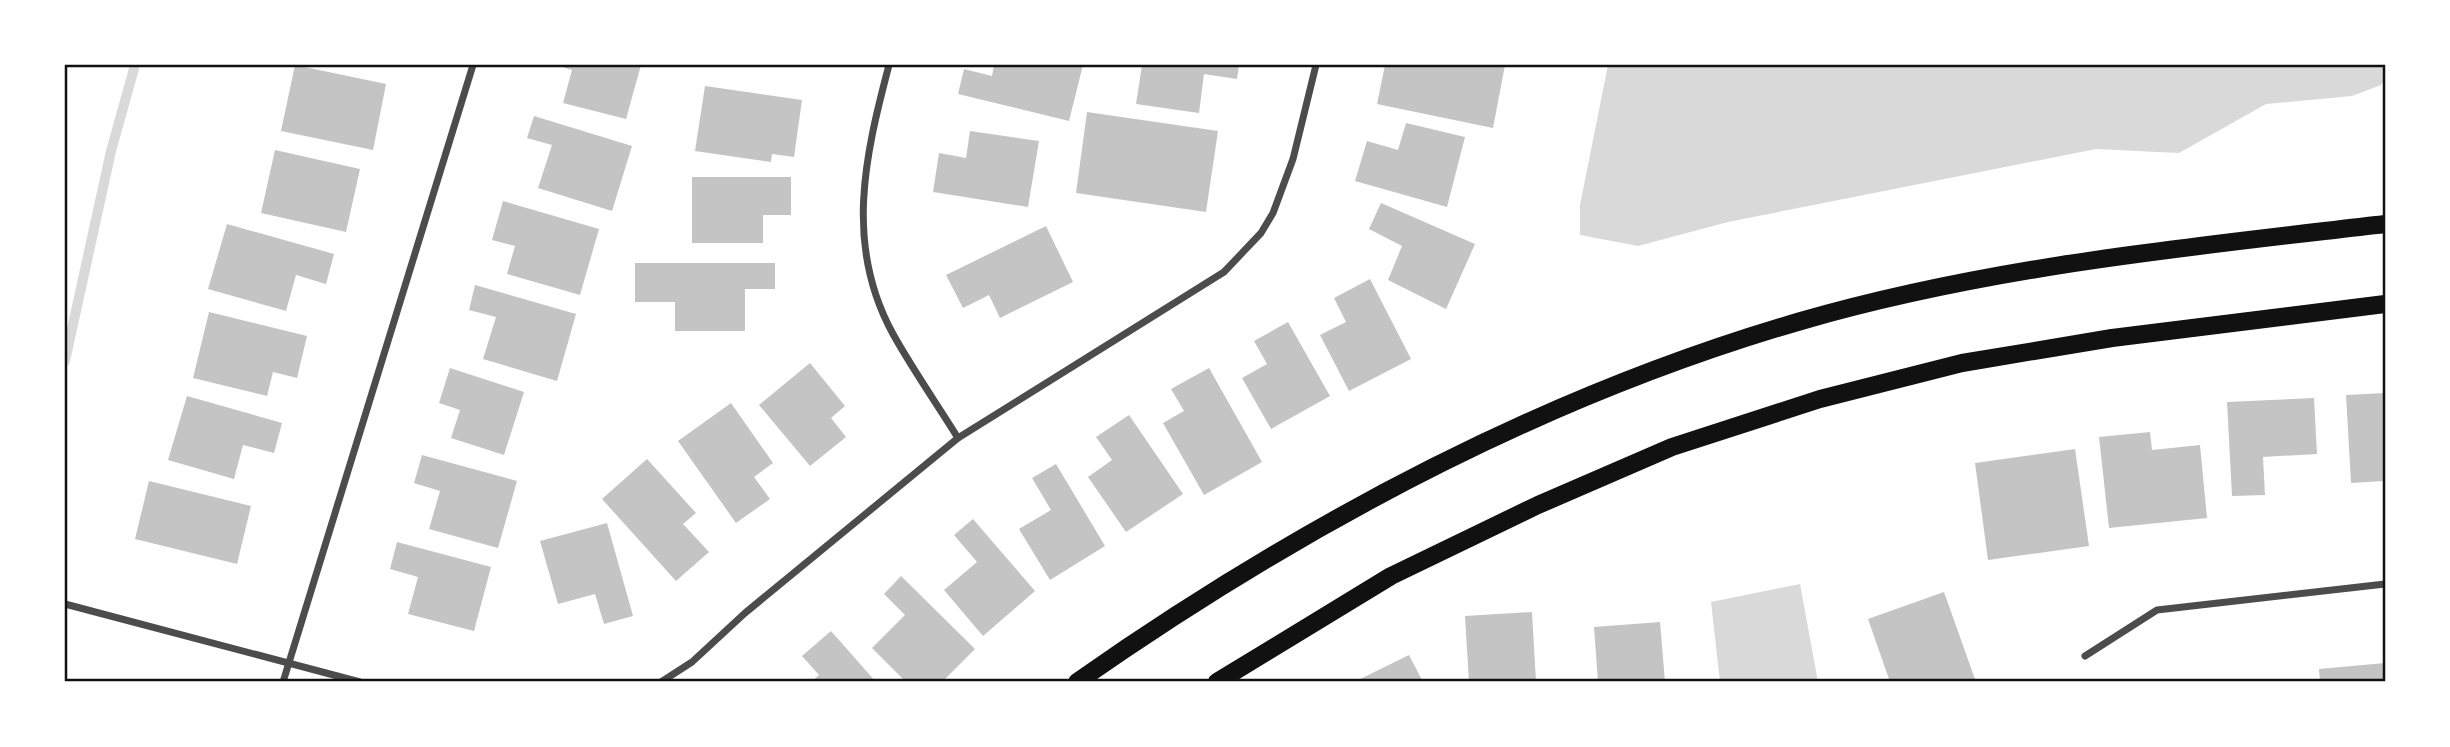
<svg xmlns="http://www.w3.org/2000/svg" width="2450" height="747" font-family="'Fira Sans Condensed',sans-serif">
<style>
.water{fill:#d9d9d9}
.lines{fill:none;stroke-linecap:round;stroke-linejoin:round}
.stream{stroke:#d9d9d9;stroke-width:10}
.building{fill:#c4c4c4}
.minor{stroke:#4c4c4c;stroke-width:7}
.primary{stroke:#111;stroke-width:18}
.neatline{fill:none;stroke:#111;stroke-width:2.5}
</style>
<rect width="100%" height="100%" fill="#fff"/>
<!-- water -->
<g class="water">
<path d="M1608,65H2385V79L2381,85L2352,96L2266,104L2179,153L2096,149L1728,222L1638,246L1580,235V205Z"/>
<path d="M1800,584L1818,682H1720L1711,602Z"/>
</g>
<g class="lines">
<!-- stream -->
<path class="stream" d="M65,361L111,151L135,65"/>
</g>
<!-- building -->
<g class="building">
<path d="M295,65L386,84L373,150L281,131Z"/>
<path d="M556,65H641L626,119L563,103L572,70Z"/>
<path d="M994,65H1083L1069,121L958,94L964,69L992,76Z"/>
<path d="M1142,65H1239L1237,79L1204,74L1199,113L1136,104Z"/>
<path d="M1385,65H1505L1493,128L1377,104Z"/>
<path d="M705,86L802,100L794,157L772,154L771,162L695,151Z"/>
<path d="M1087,112L1218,131L1206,212L1076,193Z"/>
<path d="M534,116L632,146L612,211L538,188L552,145L527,138Z"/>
<path d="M1406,123L1465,137L1447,207L1355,181L1367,141L1398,150Z"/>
<path d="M970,131L1039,141L1028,207L933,192L939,153L966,158Z"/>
<path d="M275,150L360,169L346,232L261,213Z"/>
<path d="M692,177H791V215H763V243H692Z"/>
<path d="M503,201L599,229L580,295L507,274L515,246L492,240Z"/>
<path d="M1381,203L1475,244L1446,309L1388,280L1402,246L1369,229Z"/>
<path d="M227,224L334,254L326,284L296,275L286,311L208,289Z"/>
<path d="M1046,226L1073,282L1000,318L989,295L963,308L946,275Z"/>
<path d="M635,263H775V289H745V331H675V302H635Z"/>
<path d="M1370,279L1411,359L1349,391L1320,335L1346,322L1334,298Z"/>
<path d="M475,285L576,314L557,381L483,359L496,317L469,310Z"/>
<path d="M209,312L307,336L297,378L273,372L267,396L193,378Z"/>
<path d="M1288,322L1330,396L1271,429L1242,378L1267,364L1254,341Z"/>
<path d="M810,363L845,406L831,418L846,437L810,466L759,405Z"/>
<path d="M450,368L524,392L504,455L451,438L460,410L439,403Z"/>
<path d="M1209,368L1262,462L1204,495L1163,423L1184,411L1171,389Z"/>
<path d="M2385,393L2384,481L2351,483L2346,395Z"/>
<path d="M187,396L282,423L274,453L243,445L234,479L168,460Z"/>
<path d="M2314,398L2317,454L2263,457L2265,495L2232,496L2227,402Z"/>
<path d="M731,403L773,463L754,477L770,499L736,523L678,441Z"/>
<path d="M1129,415L1183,494L1126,532L1088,477L1112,460L1096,437Z"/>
<path d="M2150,432L2152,450L2200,445L2207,518L2109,528L2099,437Z"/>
<path d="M2075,449L2089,546L1988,560L1975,463Z"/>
<path d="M422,455L517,481L498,548L429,529L440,491L414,483Z"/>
<path d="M647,459L696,513L683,524L709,552L676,581L602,499Z"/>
<path d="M1056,464L1105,546L1050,580L1019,529L1051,510L1032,478Z"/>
<path d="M149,481L251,506L237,564L135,539Z"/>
<path d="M973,519L1035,591L983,636L944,590L977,562L954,535Z"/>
<path d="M607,523L633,616L604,624L595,594L558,604L540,541Z"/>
<path d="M397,542L491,567L474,631L408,614L418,577L390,569Z"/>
<path d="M901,576L975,649L942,682H906L872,648L905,615L884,594Z"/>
<path d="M1944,592L1976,682H1890L1868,619Z"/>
<path d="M1532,612L1536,682H1469L1465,616Z"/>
<path d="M1660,622L1665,682H1598L1594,627Z"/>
<path d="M831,631L876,682H811L819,675L802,656Z"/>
<path d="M1409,655L1423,682H1354Z"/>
<path d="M2385,663V682H2320L2319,669Z"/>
</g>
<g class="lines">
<!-- minor -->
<g class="minor">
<path d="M889,65C865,156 844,245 893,334C913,370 937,404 958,438"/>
<path d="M65,604L360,682"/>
<path d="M2085,656L2157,610L2385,584"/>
<path d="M283,682L473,65"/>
<path d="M661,682L692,662L745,613L958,438L1224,272L1261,233L1273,213L1293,159L1316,65"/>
</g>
<!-- primary -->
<g class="primary">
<path d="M1077,682C1297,528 1542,396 1801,321C1991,266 2189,247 2385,224"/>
<path d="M1217,682L1391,576L1538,505L1672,447L1820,399L1962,363L2112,338L2385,304"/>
</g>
</g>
<!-- border -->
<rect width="2450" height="747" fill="none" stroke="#ffffff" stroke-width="133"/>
<rect x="66" y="66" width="2318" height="614" class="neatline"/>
</svg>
